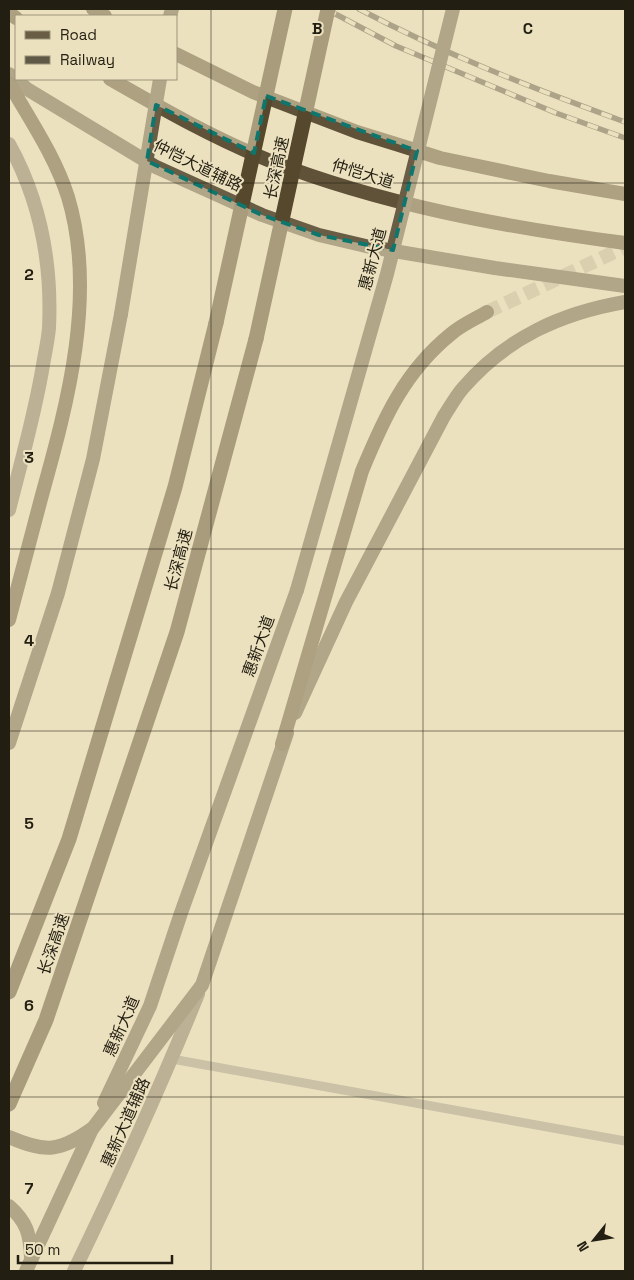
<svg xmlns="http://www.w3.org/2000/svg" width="634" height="1280" font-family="'Space Grotesk','Noto Sans SC',sans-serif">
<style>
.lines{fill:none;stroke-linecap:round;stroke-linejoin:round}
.trunk-tunnel{stroke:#c4ba9c;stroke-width:14;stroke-dasharray:14 7;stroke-linecap:butt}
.service{stroke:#9f998b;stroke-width:9}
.secondary{stroke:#807662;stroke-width:14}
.primary{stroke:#695d45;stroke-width:14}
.trunk{stroke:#5f5238;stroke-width:14}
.motorway{stroke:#55482c;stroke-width:15}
.rail-casing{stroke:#5f5846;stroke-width:5.5}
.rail{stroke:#ece1bf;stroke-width:4;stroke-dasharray:11;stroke-linecap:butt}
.primary-bridge{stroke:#695d45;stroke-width:14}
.motorway-bridge{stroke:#55482c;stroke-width:15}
.marked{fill:none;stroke:#0f766e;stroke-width:4;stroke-dasharray:10 6;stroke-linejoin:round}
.grid{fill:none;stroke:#231e12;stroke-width:1;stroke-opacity:0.55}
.labels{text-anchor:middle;stroke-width:4;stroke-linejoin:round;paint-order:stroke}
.street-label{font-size:16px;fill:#231e12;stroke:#ece1bf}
.grid-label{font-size:16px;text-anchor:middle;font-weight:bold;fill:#231e12;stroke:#ece1bf;stroke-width:4;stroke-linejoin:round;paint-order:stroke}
</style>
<rect width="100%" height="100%" fill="#ece1bf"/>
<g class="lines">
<!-- trunk-tunnel -->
<path class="trunk-tunnel" d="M487,312L625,247"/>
<!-- service -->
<path class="service" d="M172,1059L625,1141"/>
<!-- secondary -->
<g class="secondary">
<path d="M9,144C40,200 52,264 49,328C48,340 45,353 43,365C35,414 21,462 9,510"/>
<path d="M74,1271C118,1180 160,1088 198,994"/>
</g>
<!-- primary -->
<g class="primary">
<path d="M170,16L172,9"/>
<path d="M9,74L27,89L156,167L262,215L319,235L370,247L495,268L625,286"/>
<path d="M295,713L346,602L444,416C450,407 456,396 463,388C506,338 561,313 625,302"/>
<path d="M9,743L58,593L93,459L121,314"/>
<path d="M104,1103L150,1006L181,913L297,590"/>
<path d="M9,1137C46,1153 60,1152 93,1128L202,985L287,733"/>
<path d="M9,1206C27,1222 30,1234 31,1257"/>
<path d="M26,1271L92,1129"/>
</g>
<!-- trunk -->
<g class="trunk">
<path d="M93,9L105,16"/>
<path d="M9,13L16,18"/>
<path d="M176,54L253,92L357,132L399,145L440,158L549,181L625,194"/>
<path d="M110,79C161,108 213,138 268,160C383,205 504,227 625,243"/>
<path d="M9,83C30,120 55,156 68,197C97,293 68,402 42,495C31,537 20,578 9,620"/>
<path d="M282,744L362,471C384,418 405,371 451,334C461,325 475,319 487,312"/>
</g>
<!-- motorway -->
<g class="motorway">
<path d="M9,992L69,839L175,487L216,323"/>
<path d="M9,1104L46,1020L177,632L256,339"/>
</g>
<defs>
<g id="rail">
<path d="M326,9L396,46L556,113L625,138"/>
<path d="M359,9C444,54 535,89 625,122"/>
</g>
</defs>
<!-- rail casing -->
<use href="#rail" class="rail-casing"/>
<!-- rail -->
<use href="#rail" class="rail"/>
<!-- primary-bridge -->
<g class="primary-bridge">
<path d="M121,314L160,79"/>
<path d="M297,590L387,274L453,9"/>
</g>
<!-- motorway-bridge -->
<g class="motorway-bridge">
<path d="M216,323L285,9"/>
<path d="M256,339L328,9"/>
</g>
</g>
<!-- marked area -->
<path d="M0 0H634V1280H0ZM266,96L417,151L393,250L319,235L262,215L147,161L156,105L254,153Z" fill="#ece1bf" fill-opacity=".55" fill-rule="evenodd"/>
<path class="marked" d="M266,96L417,151L393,250L319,235L262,215L147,161L156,105L254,153Z"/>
<!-- grid -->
<path class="grid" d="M211,9V1271M423,9V1271M9,183H625M9,366H625M9,549H625M9,731H625M9,914H625M9,1097H625"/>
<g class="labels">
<!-- street labels -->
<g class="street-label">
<text transform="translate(198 165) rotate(26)" y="6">仲恺大道辅路</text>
<text transform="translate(276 168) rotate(-78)" y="6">长深高速</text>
<text transform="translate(363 173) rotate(17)" y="6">仲恺大道</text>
<text transform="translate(372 259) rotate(-75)" y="6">惠新大道</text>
<text transform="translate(178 560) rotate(-75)" y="6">长深高速</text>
<text transform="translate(258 646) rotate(-70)" y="6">惠新大道</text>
<text transform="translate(53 944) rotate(-71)" y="6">长深高速</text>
<text transform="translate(121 1026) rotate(-66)" y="6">惠新大道</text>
<text transform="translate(125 1122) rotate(-66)" y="6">惠新大道辅路</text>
</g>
</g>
<g class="grid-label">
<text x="317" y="34">B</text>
<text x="528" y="34">C</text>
<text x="29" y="280">2</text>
<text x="29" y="463">3</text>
<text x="29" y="646">4</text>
<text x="29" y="829">5</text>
<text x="29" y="1011">6</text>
<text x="29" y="1194">7</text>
</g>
<!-- border -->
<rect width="634" height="1280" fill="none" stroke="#231e12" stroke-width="20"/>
<!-- legend -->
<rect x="15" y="15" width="162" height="65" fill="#ece1bf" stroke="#9c937a"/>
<rect x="25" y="31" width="25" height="8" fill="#695d45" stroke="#9c937a"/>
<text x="60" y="40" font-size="15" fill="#231e12">Road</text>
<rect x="25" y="56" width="25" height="8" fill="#5f5846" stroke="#9c937a"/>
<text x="60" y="65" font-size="15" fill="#231e12">Railway</text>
<!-- north arrow -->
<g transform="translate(594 1240) rotate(240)" stroke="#ece1bf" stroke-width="4" paint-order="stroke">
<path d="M0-4L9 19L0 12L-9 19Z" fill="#231e12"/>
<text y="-8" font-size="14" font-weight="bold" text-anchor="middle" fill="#231e12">N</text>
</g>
<!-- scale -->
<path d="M18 1255v8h154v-8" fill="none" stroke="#231e12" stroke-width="2.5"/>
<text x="25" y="1255" font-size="15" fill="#231e12" stroke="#ece1bf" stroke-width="4" paint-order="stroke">50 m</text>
</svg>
